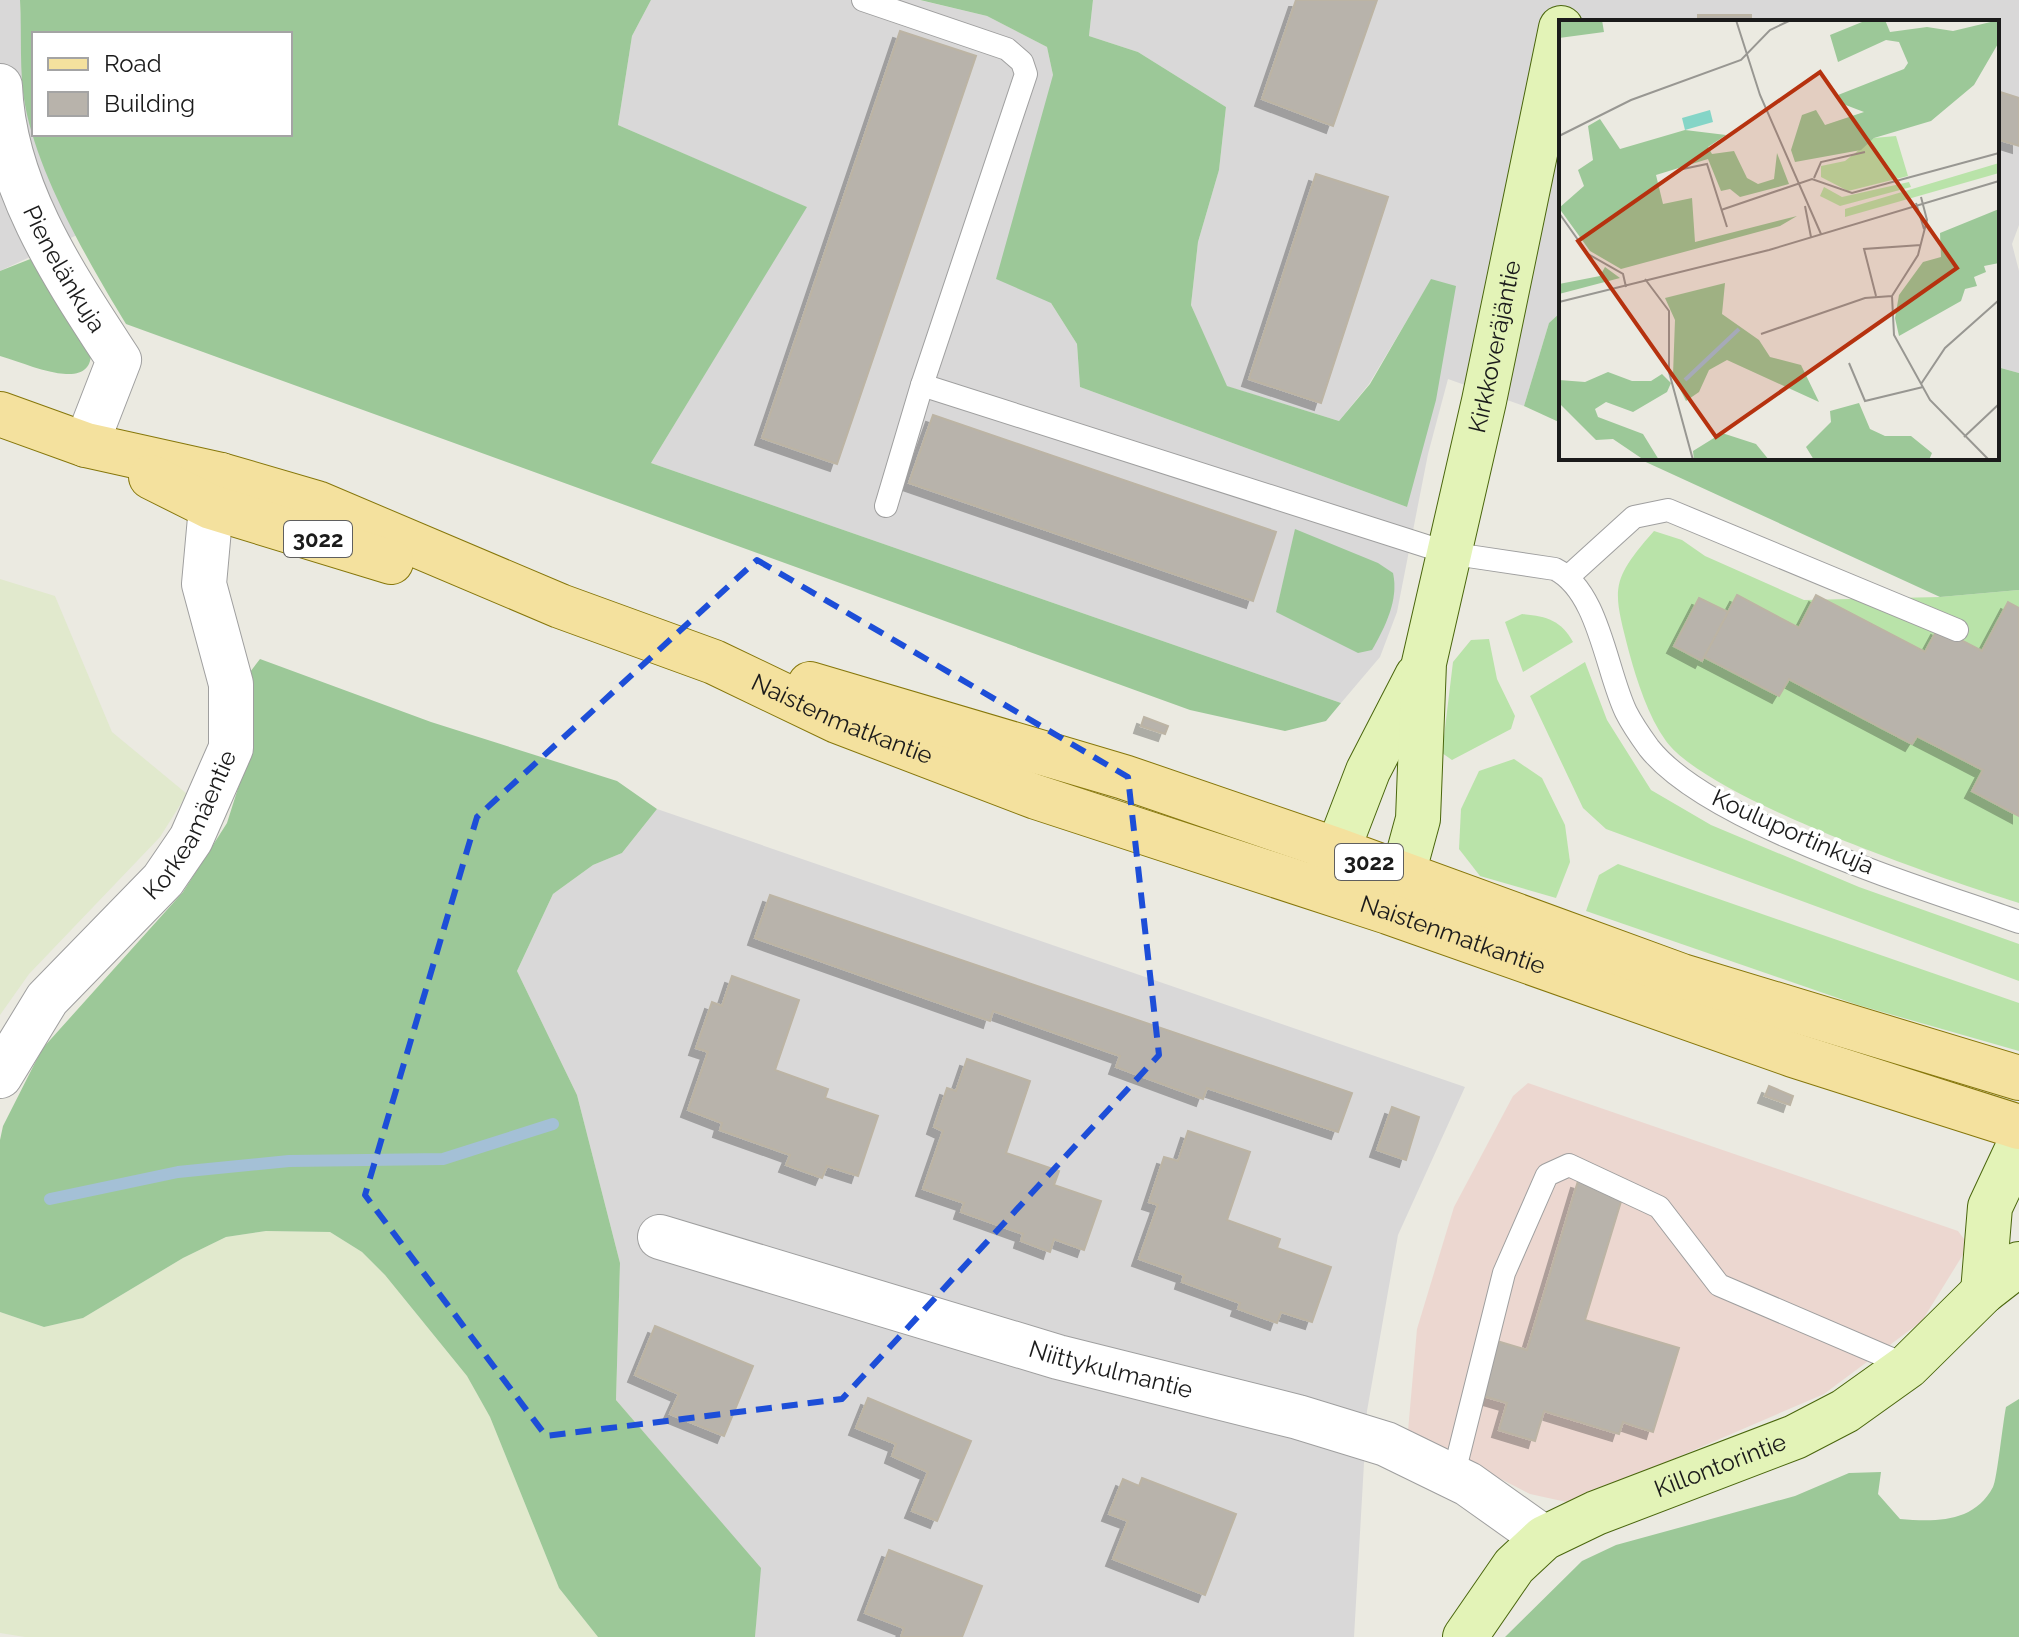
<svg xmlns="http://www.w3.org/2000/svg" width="2019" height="1637" font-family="Raleway,sans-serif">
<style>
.residential{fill:#d9d8d8}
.commercial{fill:#ecd7d0}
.farmland{fill:#e1e9cd}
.grass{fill:#b9e3a9}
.forest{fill:#9cc898;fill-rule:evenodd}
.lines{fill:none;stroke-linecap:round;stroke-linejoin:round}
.stream{stroke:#a4c0d6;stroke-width:12}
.building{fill:#b8b3ab;stroke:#bcb4a4;stroke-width:2;filter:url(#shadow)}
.lane-casing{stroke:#9f9f9f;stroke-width:24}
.street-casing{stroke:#9f9f9f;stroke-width:46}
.secondary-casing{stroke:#4a660d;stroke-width:46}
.primary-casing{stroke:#86770b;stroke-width:46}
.lane{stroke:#fff;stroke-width:22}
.street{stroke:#fff;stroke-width:44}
.secondary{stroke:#e3f3b7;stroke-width:44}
.primary{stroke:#f4e19e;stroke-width:44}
.marked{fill:none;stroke:#1d4ed8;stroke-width:6;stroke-dasharray:16 10;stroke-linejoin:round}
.labels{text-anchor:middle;stroke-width:7;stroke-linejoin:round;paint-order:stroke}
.shield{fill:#fff;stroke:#5f5f5f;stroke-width:2}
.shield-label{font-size:22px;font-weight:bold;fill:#1b1b1b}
.street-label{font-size:24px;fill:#1b1b1b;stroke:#fff}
.inset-river{fill:none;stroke:#a4c0d6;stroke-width:4}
.inset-road{fill:none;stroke:#989792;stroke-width:2}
.view{fill:#b6320f;fill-opacity:0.15;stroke:#b6320f;stroke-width:4}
.inset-edge{fill:none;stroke:#1b1b1b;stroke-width:4}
</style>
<defs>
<filter id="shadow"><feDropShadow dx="-7" dy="7" stdDeviation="0" flood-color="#0004"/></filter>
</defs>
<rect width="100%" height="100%" fill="#ebeae1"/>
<!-- residential -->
<g class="residential">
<path d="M0,0H20L25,104L38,149L77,235L0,271Z"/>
<path d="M651,0H919L987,16L1047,47L1053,75L1051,303L1077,344L1080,387L1407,507L1431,280L1369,384L1339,421L1226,386L1191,305L1198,242L1219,170L1226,107L1138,52L1089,36L1093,0H2019V225L2012,244L2019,271V373L1997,367V22H1561V312L1549,323L1524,406L1448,379L1428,454L1397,612L1380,657L1341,703L651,463L806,207L618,125L632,36Z"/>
<path d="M657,809L1465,1087L1398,1235L1367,1411L1354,1637H755L760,1568L616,1400L620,1263L577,1095L517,971L553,894L593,865L622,853Z"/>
</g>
<!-- commercial -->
<path class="commercial" d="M1528,1083L1958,1231L1964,1239V1253L1922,1321L1824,1394L1571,1503L1530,1494L1408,1431L1417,1329L1454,1207L1513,1096Z"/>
<!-- farmland -->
<g class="farmland">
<path d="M0,579L55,596L112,732L187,794L160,837L29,974L0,1015Z"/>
<path d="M266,1231L330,1232L362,1252L385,1275L467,1376L490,1417L559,1588L598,1637H25L0,1633V1312L44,1327L83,1318L183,1258L226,1237Z"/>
</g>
<!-- grass -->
<g class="grass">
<path d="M1654,531L1682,540L1705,556L1804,600L1940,597L2019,590V903C1945,880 1708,799 1666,741C1648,716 1637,681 1629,652C1613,589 1609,582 1654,531Z"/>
<path d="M1522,614C1546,616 1561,620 1573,642L1523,672L1505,622Z"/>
<path d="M1489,639L1497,679L1515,716L1511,729L1452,760L1442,753L1453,662L1471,640Z"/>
<path d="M1585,662L1607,720L1651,790L1711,825L1859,887L2019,944V981L1606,829L1583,808L1530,696Z"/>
<path d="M1514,759L1542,778L1565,825L1570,862L1556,898L1480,876L1459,849L1461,809L1479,771Z"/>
<path d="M1618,864L2019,1003V1051L1858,1005L1586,911L1599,875Z"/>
</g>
<!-- forest -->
<g class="forest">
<path d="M20,0H651L632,36L618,125L807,207L651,463L1341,703L1326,721L1285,731L1190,710L126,324C89,263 38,175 25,105C19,72 22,34 20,0ZM34,34H290V134H34Z"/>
<path d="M920,0H1093L1089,36L1138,52L1226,107L1219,170L1198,242L1191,305L1227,386L1339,421L1370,384L1431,279L1456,286L1436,400L1407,507L1080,387L1077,344L1051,303L996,279L1053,75L1047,47L987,16Z"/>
<path d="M48,252C59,275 127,377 66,374C45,373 21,362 0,356V271Z"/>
<path d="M1561,312V423L1524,406L1549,323Z"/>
<path d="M1997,367L2019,373V590L1940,597L1637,458H1997Z"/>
<path d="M1295,529L1378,563L1393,573C1399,600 1385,627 1372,650L1358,653L1276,612Z"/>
<path d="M260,659L431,722L617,781L657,809L622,853L593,865L553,894L517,971L577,1095L620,1263L616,1400L761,1568L755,1637H598L559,1588L490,1417L467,1376L385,1275L362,1252L330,1232L266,1231L226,1237L183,1258L83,1318L44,1327L0,1312V1140L3,1126L42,1049L183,892L227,823L252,744L247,676Z"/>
<path d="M2019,1399V1637H1505L1582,1561L1616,1545L1795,1496L1849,1473L1881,1472L1878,1494L1900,1519C1935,1522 1974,1523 1993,1487C1997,1480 2003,1421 2006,1407Z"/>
</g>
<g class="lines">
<!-- stream -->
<path class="stream" d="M50,1199L178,1172L289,1161L443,1159L553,1124"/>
</g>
<!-- building -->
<g class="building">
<path d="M1296,0H1377L1333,126L1262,99Z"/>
<rect x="1698" y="15" width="53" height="7"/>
<path d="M900,31L976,56L837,464L762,438Z"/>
<path d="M1997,91L2019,98V146L1997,139Z"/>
<path d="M1316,174L1388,197L1321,403L1249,379Z"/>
<path d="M933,415L1276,532L1253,601L909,483Z"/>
<path d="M1737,595L1799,628L1816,595L1925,652L1938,628L1982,651L2008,602L2019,608V816L1972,791L1983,770L1917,736L1912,744L1789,679L1779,696L1704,657Z"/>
<path d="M1699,598L1728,612L1702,661L1674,646Z"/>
<path d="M1144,717L1168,726L1165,734L1141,726Z"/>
<path d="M770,895L1352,1093L1338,1132L1207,1088L1203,1099L1116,1067L1120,1056L993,1011L990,1021L755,938Z"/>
<path d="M732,976L799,1000L775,1070L828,1089L825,1098L878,1116L858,1176L827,1166L822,1178L786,1165L790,1155L720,1130L722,1123L688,1110L708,1052L696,1048L712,1002L722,1006Z"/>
<path d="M967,1059L1030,1081L1006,1153L1059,1171L1054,1185L1101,1201L1084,1250L1054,1239L1050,1252L1021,1241L1023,1234L961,1212L964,1203L923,1189L943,1131L934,1127L947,1088L956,1091Z"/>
<path d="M1769,1086L1793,1096L1790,1105L1765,1096Z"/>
<path d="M1392,1107L1419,1117L1406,1160L1377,1150Z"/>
<path d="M1188,1131L1250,1152L1227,1220L1280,1239L1277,1248L1331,1267L1312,1322L1281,1312L1277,1323L1238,1309L1240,1303L1182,1282L1184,1275L1139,1259L1158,1205L1149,1202L1164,1157L1178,1161Z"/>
<path d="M1578,1181L1623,1195L1585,1320L1679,1348L1653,1432L1623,1422L1619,1434L1544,1411L1535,1441L1499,1430L1507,1403L1480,1395L1497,1341L1527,1350Z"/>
<path d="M655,1326L753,1366L724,1436L670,1414L679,1394L635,1375Z"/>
<path d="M868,1398L971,1441L937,1521L912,1511L928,1472L892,1456L896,1444L856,1428Z"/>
<path d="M1142,1478L1236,1514L1205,1595L1113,1559L1128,1521L1109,1514L1123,1479L1139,1486Z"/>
<path d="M889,1550L982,1586L962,1637H901L904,1628L865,1613Z"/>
</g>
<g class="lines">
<defs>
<g id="lane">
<path d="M863,0L1007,49L1022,62L1026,74L922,385L886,506"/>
<path d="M922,385L1448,553L1555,569C1599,591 1606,671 1626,712C1632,724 1641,737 1649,748C1709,824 1924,888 2019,922"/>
<path d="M1569,576L1634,517L1668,510L1957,630"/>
<path d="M1453,1477L1504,1273L1547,1175L1569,1165L1659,1207L1719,1285L1908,1366"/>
</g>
<g id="street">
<path id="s1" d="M0,86C4,188 65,277 119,360L86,445"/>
<path id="s2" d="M0,1076L47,999L163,880L191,839L231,748V684L204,584L211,507L221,475"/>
<path id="s3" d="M660,1237L1058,1357L1298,1417L1386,1444L1468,1484L1544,1538"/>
</g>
<g id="secondary">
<path d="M1325,883L1368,771L1417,676"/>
<path id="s4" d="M1389,910L1403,874L1418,819L1424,663L1484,401L1561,28"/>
<path d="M1983,1292L1990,1207L2019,1145"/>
<path id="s5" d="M1465,1637L1514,1566L1544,1538L1596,1513L1795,1437L1845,1411L1908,1366L1983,1292L2019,1264"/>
</g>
<g id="primary">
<path id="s6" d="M0,414L86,445L221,475L317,503L560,606L714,662L837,721L1036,797L1388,912L1793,1055L2019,1127"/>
<path d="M151,477L211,507L391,562"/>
<path d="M810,684L1124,777L1337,850L1682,976L2019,1078"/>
</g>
</defs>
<!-- lane casing -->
<use href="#lane" class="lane-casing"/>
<!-- street casing -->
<use href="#street" class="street-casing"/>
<!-- secondary casing -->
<use href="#secondary" class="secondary-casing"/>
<!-- primary casing -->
<use href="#primary" class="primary-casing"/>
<!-- lane -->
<use href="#lane" class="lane"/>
<!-- street -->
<use href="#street" class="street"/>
<!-- secondary -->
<use href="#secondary" class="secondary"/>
<!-- primary -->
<use href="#primary" class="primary"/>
</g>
<!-- marked area -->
<path class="marked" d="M757,560L1128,777L1159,1055L842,1399L546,1436L365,1195L477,817Z"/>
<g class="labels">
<!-- shield labels -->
<g class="shield">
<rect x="284" y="521" width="68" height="36" rx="6"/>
<rect x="1335" y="844" width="68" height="36" rx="6"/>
</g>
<g class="shield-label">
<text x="318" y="547">3022</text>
<text x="1369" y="870">3022</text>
</g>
<!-- street labels -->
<g class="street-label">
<text dy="8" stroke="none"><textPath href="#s1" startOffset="196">Pienelänkuja</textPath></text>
<text dy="8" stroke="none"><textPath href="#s4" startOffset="576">Kirkkoveräjäntie</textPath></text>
<text dy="8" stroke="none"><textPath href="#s6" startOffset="898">Naistenmatkantie</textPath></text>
<text dy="8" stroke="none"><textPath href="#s2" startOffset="318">Korkeamäentie</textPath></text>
<text transform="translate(1793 832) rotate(24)" y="8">Kouluportinkuja</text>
<text dy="8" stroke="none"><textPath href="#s6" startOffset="1546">Naistenmatkantie</textPath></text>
<text dy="8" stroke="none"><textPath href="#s3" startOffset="470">Niittykulmantie</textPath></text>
<text dy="8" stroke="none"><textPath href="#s5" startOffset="318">Killontorintie</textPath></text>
</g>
</g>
<!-- overview -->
<g transform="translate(1559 20)">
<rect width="440" height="440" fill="#ebeae1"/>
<path d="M337,116L349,156L289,171L262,157V146L286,141L315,118ZM440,143V153L286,197V189ZM350,162L352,167L281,186L261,176L265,167L283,177Z" fill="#b9e3a9"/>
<path d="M0,0H43L45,12L0,18ZM308,0H326L331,12L368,7L394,11L440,0V22L415,65L372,101L315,118L302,130L236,142L232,130L243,95L257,90L266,105L305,92L284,84L279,75L345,49L349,43L340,22L327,20L279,42L271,15ZM41,99L61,129L126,110L167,115L149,127L153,134L175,131L188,158L199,164L215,159L218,133L230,164L181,177L171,169L162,171L149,139L97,155L104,184L133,178L136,222L238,196L221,206L62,249L31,231L0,188L25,166L19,150L34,140L29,106ZM440,189V243L425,246L427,252L415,257L418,266L406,269L402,281L340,316L336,298L340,275L364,242L382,237L381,213ZM46,247L61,258L0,274V264L41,256ZM166,263L163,294L200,320L211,337L242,345L260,382L168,340L150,350L140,372L127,381L114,355L116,300L106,278ZM49,352L73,361H92L103,354L112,363L108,372L74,392L47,382L36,389L39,397L84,414L100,440H85L54,419L37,420L0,383V360L26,362ZM300,383L311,409L326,416H352L373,433L370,440H255L247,427L272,402L271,391ZM163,413L197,424L210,440H135L134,431Z" fill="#9cc898"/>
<path d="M151,90L154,102L126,110L123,98Z" fill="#84d5c7"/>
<path class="inset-river" d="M126,360L180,309"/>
<path class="inset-road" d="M177,0L201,75L262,214M0,116L72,80L182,40L211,10L232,0M119,150L148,144L168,207M255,158L262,142L306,132M362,177L368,200L359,235L333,276L335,315L371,380L430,440M357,183L365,209M246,186L252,217M162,190L253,159L293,173L440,133M0,193L29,234L64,254L67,267M86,259L110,291V352L134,440M317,276L305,229L362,225M0,282L210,230L440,161M202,314L306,278L333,276M290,343L306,381L364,367M362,364L386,328L440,280M405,417L440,384"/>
<path class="view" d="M261,52L398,248L157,417L19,221Z"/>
<rect width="440" height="440" class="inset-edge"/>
</g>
<!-- legend -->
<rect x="32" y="32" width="260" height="104" fill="#ffffff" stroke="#a4a4a4" stroke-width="2"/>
<rect x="48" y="58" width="40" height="12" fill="#f4e19e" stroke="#a4a4a4" stroke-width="2"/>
<text x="104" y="72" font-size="24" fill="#1b1b1b">Road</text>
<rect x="48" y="92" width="40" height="24" fill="#b8b3ab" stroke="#a4a4a4" stroke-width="2"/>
<text x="104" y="112" font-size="24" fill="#1b1b1b">Building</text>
</svg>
